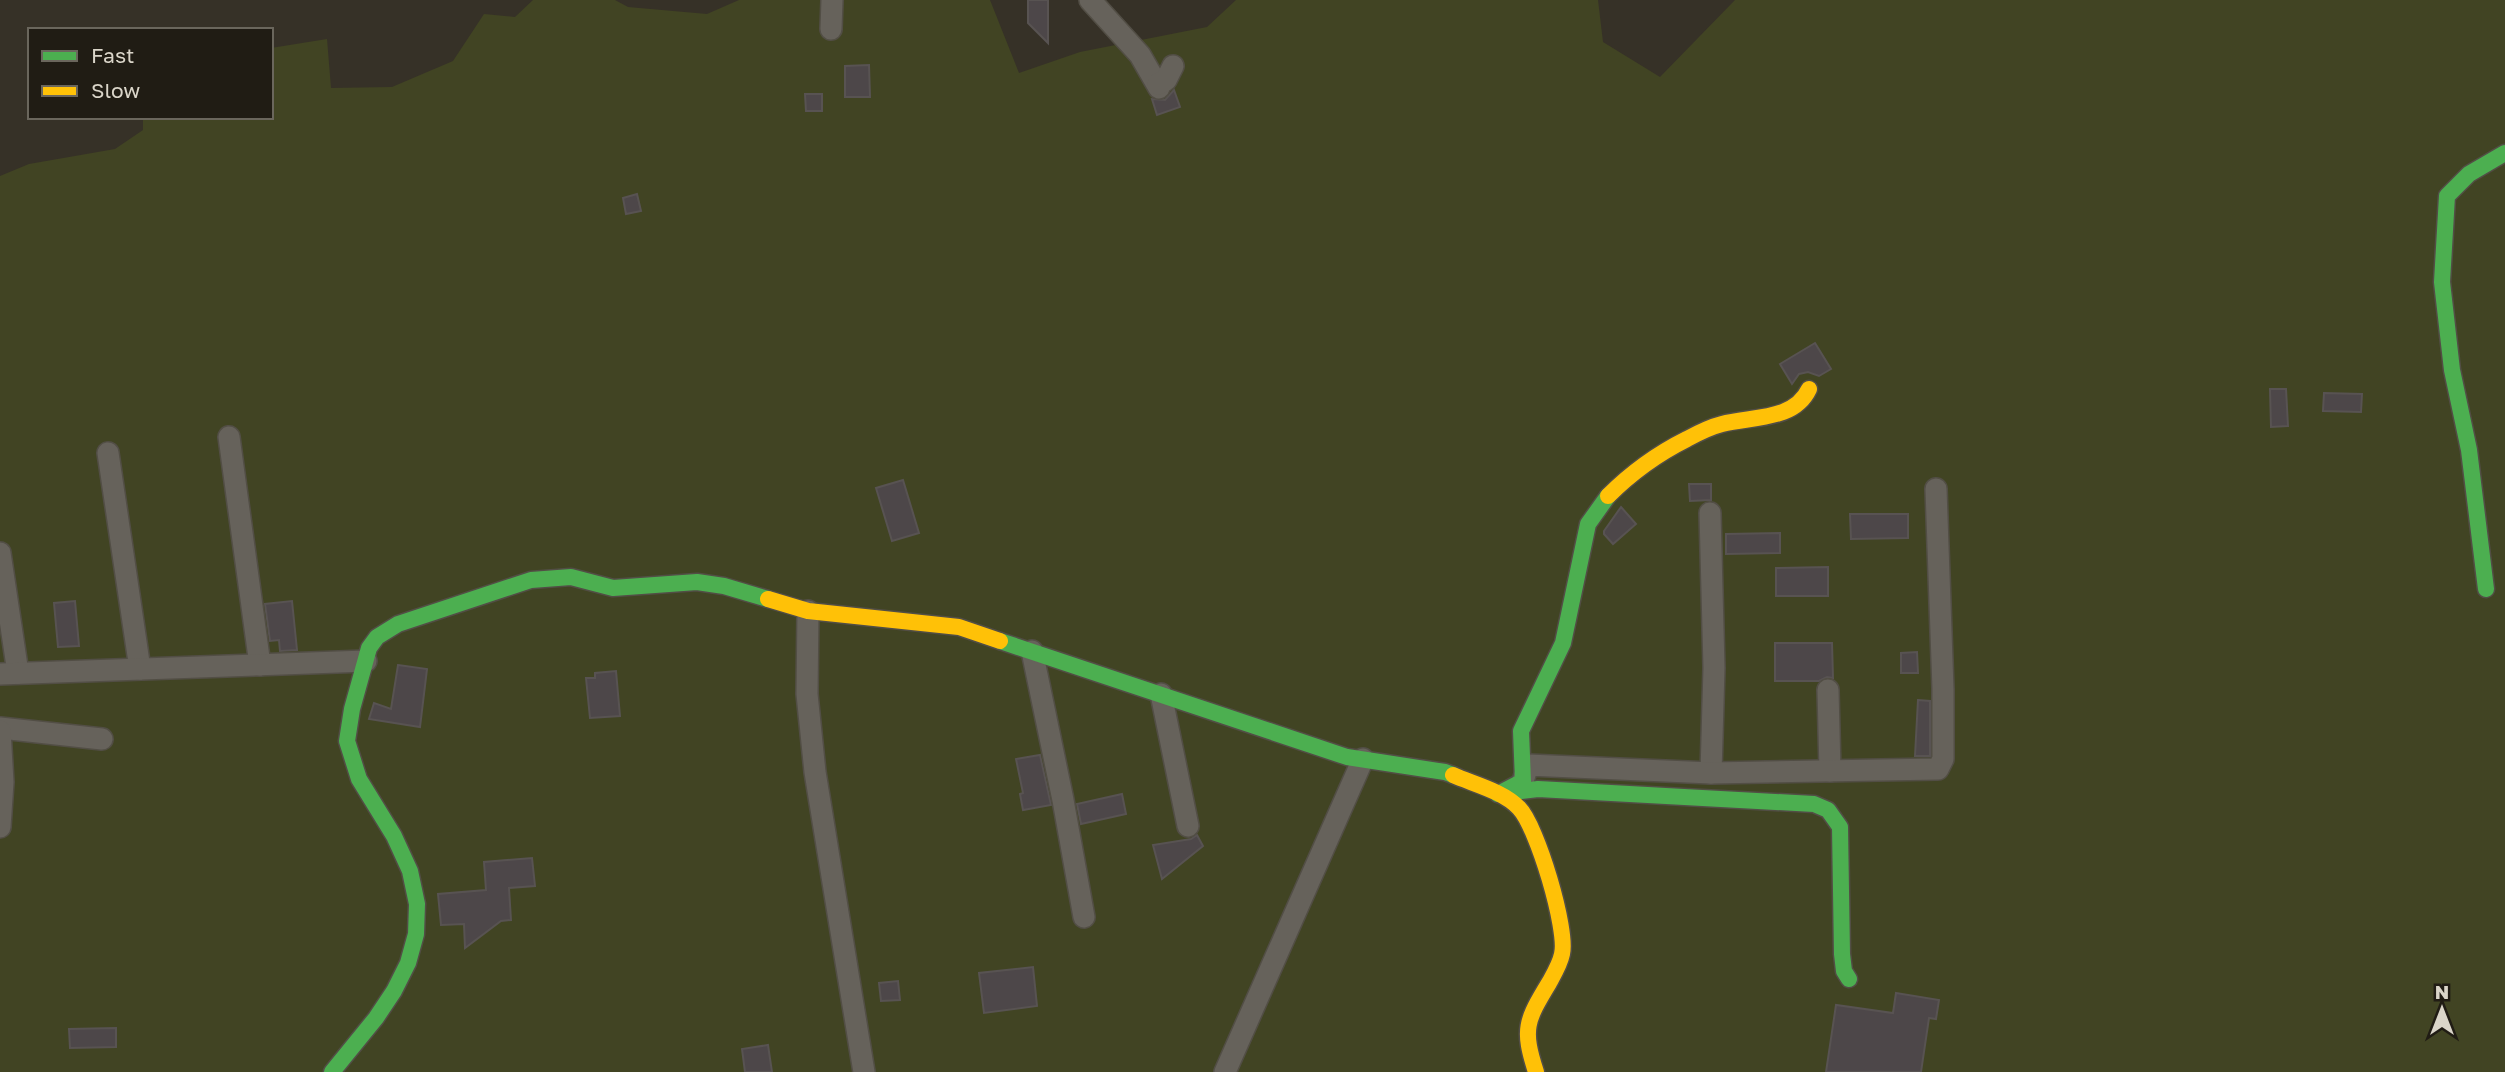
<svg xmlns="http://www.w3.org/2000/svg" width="2505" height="1072" font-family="'Golos Text',sans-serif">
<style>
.green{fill:#414423}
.building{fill:#4d4749;stroke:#585352;stroke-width:2}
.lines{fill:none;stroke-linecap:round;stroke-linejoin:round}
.street-casing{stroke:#524e45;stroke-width:24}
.fast-casing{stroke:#524e45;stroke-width:19}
.slow-casing{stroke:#524e45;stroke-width:19}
.street{stroke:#66625b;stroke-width:21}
.fast{stroke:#4caf50;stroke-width:16}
.slow{stroke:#ffc107;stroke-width:16}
</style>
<rect width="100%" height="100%" fill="#363127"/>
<!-- green -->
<path class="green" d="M533,0H615L628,7L707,14L739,0H990L1019,73L1080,52L1207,27L1236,0H1598L1603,42L1660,77L1735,0H2505V1072H0V176L29,164L115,149L143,130V117H271V48L327,39L331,88L392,87L453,61L484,14L515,17Z"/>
<!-- building -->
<g class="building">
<path d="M1028,0H1048V43L1028,23Z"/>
<path d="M869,65L870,97H845V66Z"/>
<path d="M1174,90L1180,107L1157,115L1152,99L1165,100Z"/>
<path d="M805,94H822V111H806Z"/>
<path d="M637,194L641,211L626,214L623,198Z"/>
<path d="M1815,343L1831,369L1819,376L1808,372L1799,374L1792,384L1780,364Z"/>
<path d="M2270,389H2286L2288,426L2271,427Z"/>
<path d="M2324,393L2362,394L2361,412L2323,411Z"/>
<path d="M903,480L919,533L892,541L876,488Z"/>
<path d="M1689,484H1711V500L1690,501Z"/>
<path d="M1621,507L1636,524L1613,544L1604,534V531Z"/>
<path d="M1850,514H1908V538L1851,539Z"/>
<path d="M1780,533V553L1726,554V534Z"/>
<path d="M1828,567V596H1776V568Z"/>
<path d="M75,601L79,646L58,647L54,603Z"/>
<path d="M292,601L297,650L280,651L279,640L270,641L265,604Z"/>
<path d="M1775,643H1832L1833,678L1827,677L1819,681H1775Z"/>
<path d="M1917,652L1918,673H1901V653Z"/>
<path d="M398,665L427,669L420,727L369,719L374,703L391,709Z"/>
<path d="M616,671L620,716L590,718L586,678H595V673Z"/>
<path d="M1918,700L1930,701V756H1915Z"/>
<path d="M1040,755L1051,805L1023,810L1020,794L1023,793L1016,759Z"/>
<path d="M1122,794L1126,814L1081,824L1077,804Z"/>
<path d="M1197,835L1203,846L1162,879L1153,845L1191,839Z"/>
<path d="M532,858L535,886L509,888L511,920L501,921L465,948L464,924L441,925L438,894L486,890L484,862Z"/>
<path d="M1033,967L1037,1006L984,1013L979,973Z"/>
<path d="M898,981L900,1000L881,1001L879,983Z"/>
<path d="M1896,993L1939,1000L1936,1019L1929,1018L1921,1072H1826L1836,1005L1893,1013Z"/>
<path d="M116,1028V1047L70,1048L69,1029Z"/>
<path d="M768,1045L772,1072H745L742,1049Z"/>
</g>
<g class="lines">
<defs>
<g id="street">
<path d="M1090,0L1140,55L1159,88"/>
<path d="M831,29L832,0"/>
<path d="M1158,84L1166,80L1173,66"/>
<path d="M229,437L260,665"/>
<path d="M108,453L140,669"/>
<path d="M1710,513L1714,668L1711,773"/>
<path d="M0,553L18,673"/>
<path d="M808,611L807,694L815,772L864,1072"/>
<path d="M1032,651L1063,800L1084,917"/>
<path d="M0,674L366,661"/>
<path d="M1828,690L1830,771"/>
<path d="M1161,694L1188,826"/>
<path d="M0,728L102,739"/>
<path d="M0,731L3,782L0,827"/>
<path d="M1523,781L1528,765L1711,773L1938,769L1943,759V689L1936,489"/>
<path d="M1225,1072L1363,759"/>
</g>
<g id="fast">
<path d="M1608,496L1588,524L1563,643L1521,731L1523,781L1498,794L1538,789L1814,804L1828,810L1840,827L1842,954L1844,971L1849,979"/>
<path d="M2486,589L2469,450L2452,370L2442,282L2447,196L2469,174L2505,153"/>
<path d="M1000,641L1347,757L1445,772L1453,775"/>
<path d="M332,1072L376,1018L394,991L408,963L416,934L417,904L410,871L394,836L359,779L347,741L352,709L369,648L377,637L398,624L531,580L571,577L613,588L697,582L724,586L768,599"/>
</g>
<g id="slow">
<path d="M1608,496C1631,473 1657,454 1687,439C1698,433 1710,427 1722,424C1752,416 1794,421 1809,389"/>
<path d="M768,599L808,611L959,627L1000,641"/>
<path d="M1453,775C1473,784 1503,791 1519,808C1537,826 1568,930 1562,954C1560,964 1554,974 1549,983C1526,1021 1522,1029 1536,1072"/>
</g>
</defs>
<!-- street casing -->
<use href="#street" class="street-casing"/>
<!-- fast casing -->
<use href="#fast" class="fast-casing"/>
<!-- slow casing -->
<use href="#slow" class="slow-casing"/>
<!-- street -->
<use href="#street" class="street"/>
<!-- fast -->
<use href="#fast" class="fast"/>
<!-- slow -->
<use href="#slow" class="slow"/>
</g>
<!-- legend -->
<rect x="28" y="28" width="245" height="91" fill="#201c14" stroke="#6a665c" stroke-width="2"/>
<rect x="42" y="51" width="35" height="10" fill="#4caf50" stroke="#6a665c" stroke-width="2"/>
<text x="91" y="63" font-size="21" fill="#dad5c9">Fast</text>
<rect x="42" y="86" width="35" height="10" fill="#ffc107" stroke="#6a665c" stroke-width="2"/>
<text x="91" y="98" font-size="21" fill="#dad5c9">Slow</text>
<!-- north arrow -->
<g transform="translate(2442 1009)" stroke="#201c14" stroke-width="5" paint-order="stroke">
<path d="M0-5L12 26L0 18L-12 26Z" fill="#dad5c9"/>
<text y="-10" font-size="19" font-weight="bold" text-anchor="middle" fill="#dad5c9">N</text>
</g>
</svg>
